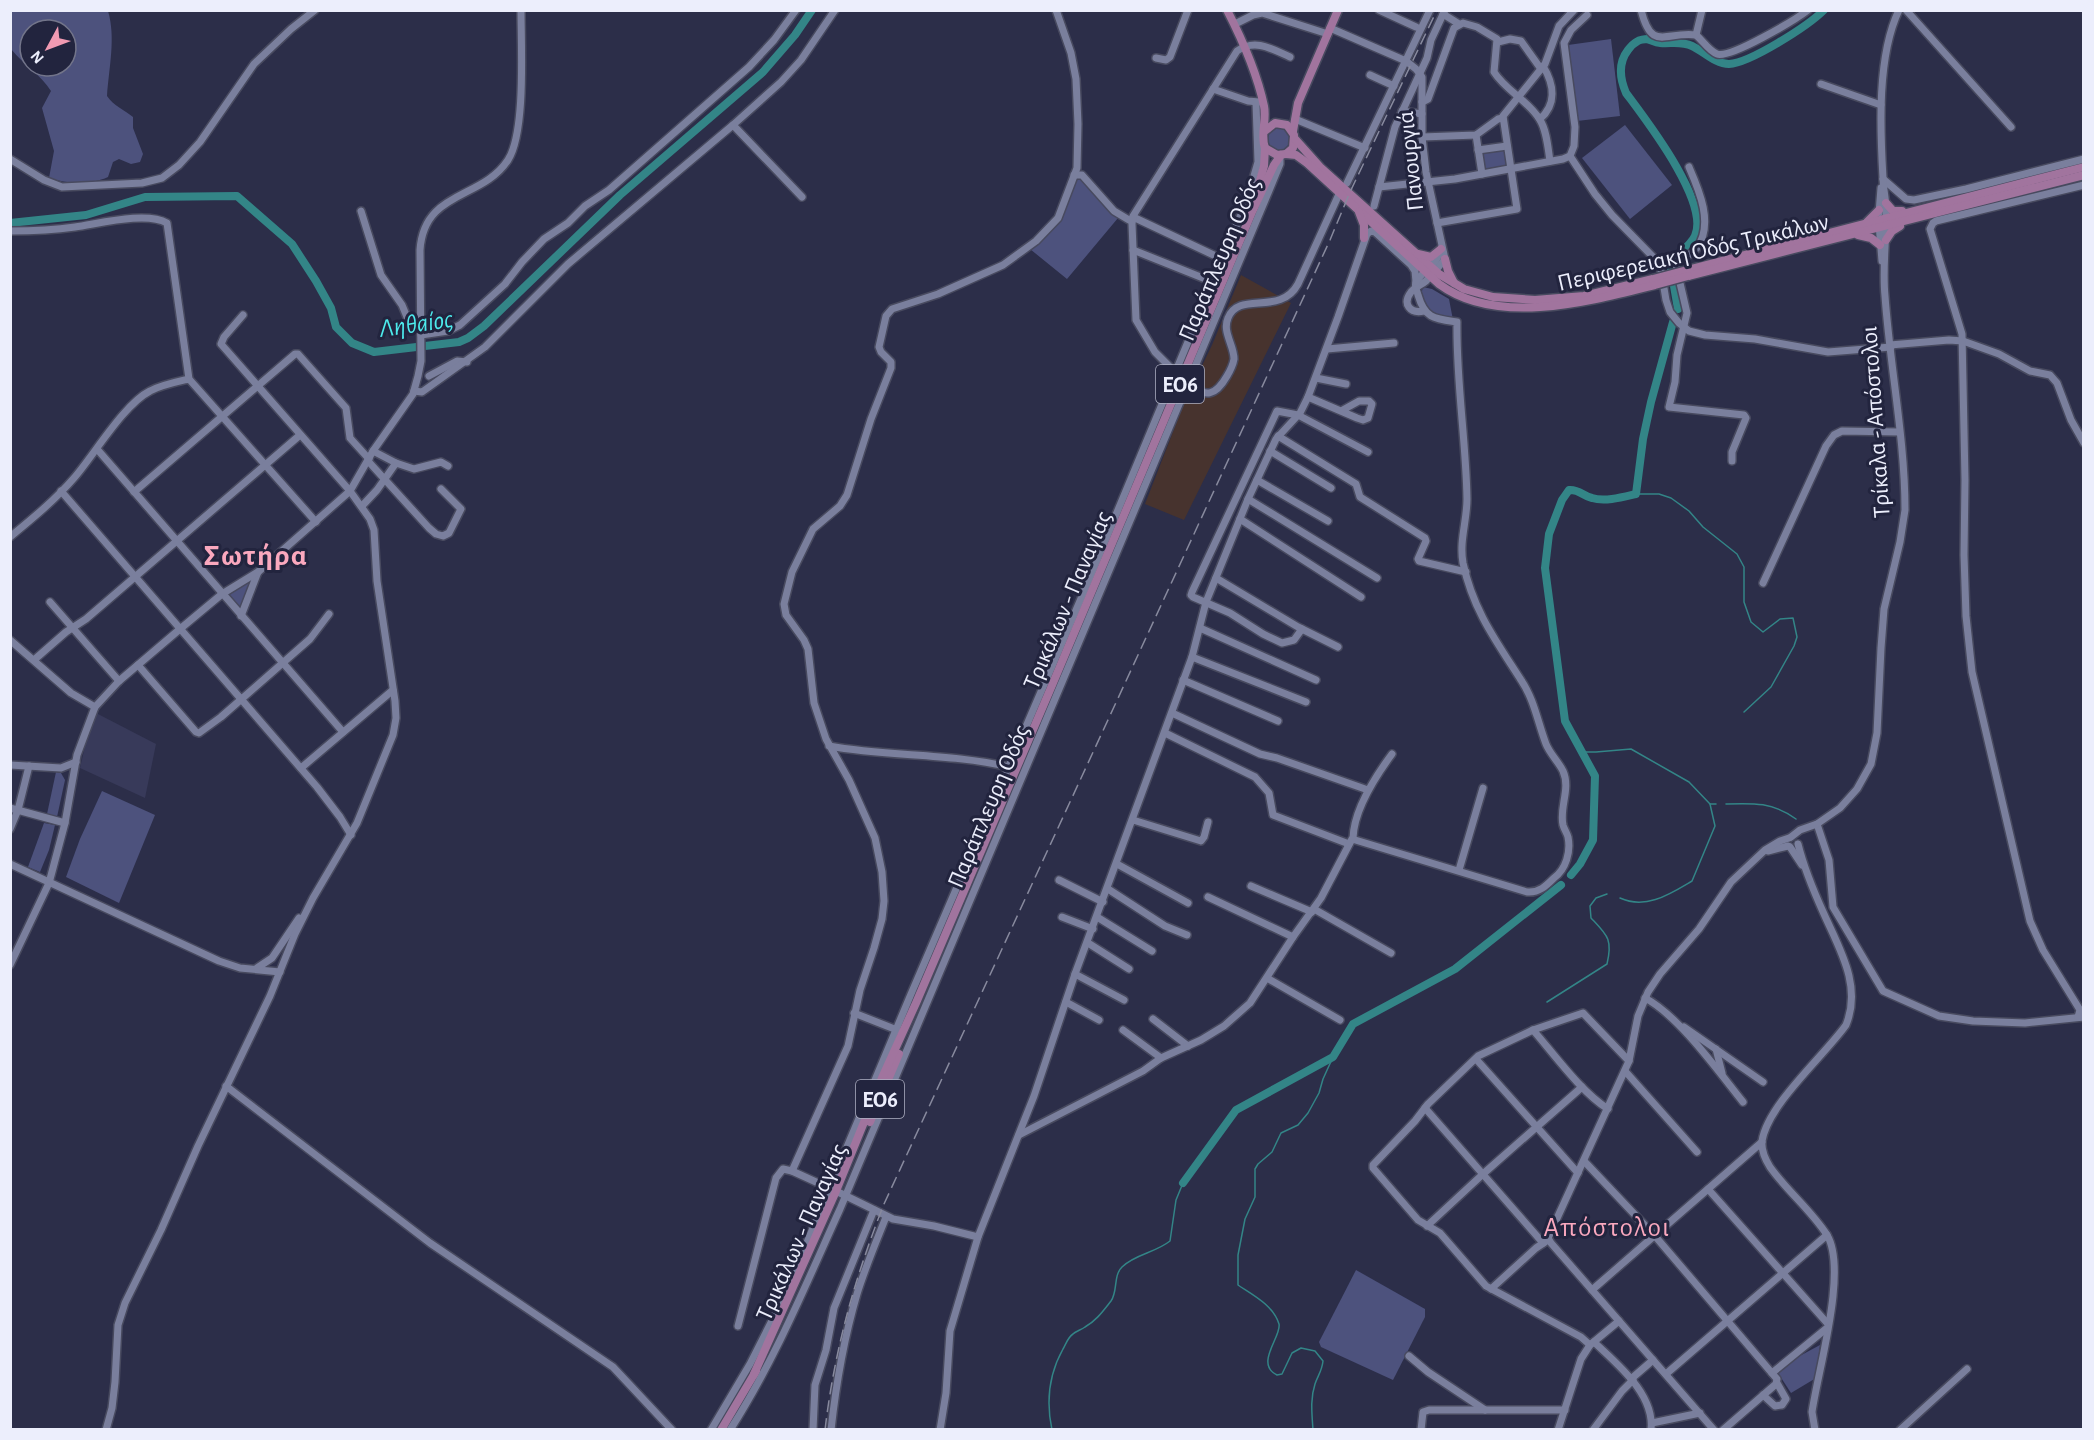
<svg xmlns="http://www.w3.org/2000/svg" width="2094" height="1440" font-family="'Alegreya Sans',sans-serif">
<style>
.industrial{fill:#47332e}
.built{fill:#383a5a}
.green{fill:#4d527d;fill-rule:evenodd}
.lines{fill:none;stroke-linecap:round;stroke-linejoin:round}
.stream{stroke:#338587;stroke-width:1.5}
.river{stroke:#338587;stroke-width:8}
.minor-casing{stroke:#484a5f;stroke-width:10}
.major-casing{stroke:#484a5f;stroke-width:11}
.minor{stroke:#7a7f9d;stroke-width:7}
.major{stroke:#a1749e;stroke-width:8}
.rail{stroke:#888a9e;stroke-width:1.5;stroke-dasharray:12 6;stroke-linecap:butt}
.major-bridge-casing{stroke:#484a5f;stroke-width:11;stroke-linecap:butt}
.major-bridge{stroke:#a1749e;stroke-width:8}
.labels{text-anchor:middle;stroke-width:6;stroke-linejoin:round;paint-order:stroke}
.shield{fill:#22243e;stroke:#afb1c3;stroke-width:1.5}
.shield-label{font-size:22px;font-weight:bold;fill:#eceefc}
.street-label{font-size:24px;fill:#eceefc;stroke:#22243e}
.water-label{font-size:26px;font-style:italic;fill:#4debed;stroke:#22243e}
.quarter-label{font-size:27px;letter-spacing:1.5px;fill:#faa8be;stroke:#22243e}
.district-label{font-size:30px;font-weight:bold;letter-spacing:1.5px;fill:#faa8be;stroke:#22243e}
</style>
<rect width="100%" height="100%" fill="#2c2e49"/>
<!-- industrial -->
<path class="industrial" d="M1241,275L1291,303L1184,520L1145,504L1185,401L1212,345Z"/>
<!-- built -->
<path class="built" d="M96,713L156,744L145,798L80,768L87,738Z"/>
<!-- green -->
<g class="green">
<path d="M10,11H108C116,38 109,67 107,96C114,106 123,109 133,117V128L143,154L140,162L131,164L119,159L113,162L108,177C91,185 67,184 49,178L54,151L42,108L51,91C40,74 24,65 11,49ZM30,30H66V66H30Z"/>
<path d="M1611,39L1620,116L1577,121L1568,45Z"/>
<path d="M1625,125L1672,185L1630,219L1582,158Z"/>
<circle cx="1279" cy="139" r="11"/>
<path d="M1505,149L1507,165L1484,169L1480,152Z"/>
<path d="M1078,178H1081L1118,218L1067,279L1030,249L1050,231Z"/>
<path d="M1423,287L1432,289L1449,299L1453,320C1448,319 1441,319 1437,317C1426,313 1419,298 1423,287Z"/>
<path d="M253,579L240,612L226,595Z"/>
<path d="M56,772L61,773L65,780L57,817L47,814Z"/>
<path d="M102,791L155,815L119,903L66,877L80,839Z"/>
<path d="M44,823L55,825L49,850L40,872L28,867Z"/>
<path d="M1356,1270L1425,1309V1317L1393,1380L1321,1347L1319,1342Z"/>
<path d="M1820,1345L1816,1378L1791,1393L1778,1373L1794,1359Z"/>
</g>
<g class="lines">
<!-- stream -->
<g class="stream">
<path d="M1636,494H1659L1671,498L1689,511L1703,527L1737,554L1744,567V602L1751,622L1763,632L1780,619L1793,618L1797,637L1794,646L1771,687L1744,712"/>
<path d="M1582,752H1596L1631,749L1689,782L1710,804H1716"/>
<path d="M1726,804C1753,803 1773,802 1796,819"/>
<path d="M1620,898C1646,910 1670,894 1692,881L1715,826L1710,804"/>
<path d="M1547,1002L1607,964C1613,939 1607,935 1591,918L1590,906L1596,898L1607,894"/>
<path d="M1052,1430C1046,1402 1049,1374 1063,1349C1066,1344 1068,1337 1073,1334C1076,1331 1081,1330 1085,1327C1096,1321 1103,1311 1111,1301C1118,1291 1113,1276 1122,1267C1135,1254 1155,1253 1170,1241L1176,1200L1183,1183"/>
<path d="M1313,1430C1312,1414 1310,1399 1315,1384C1318,1375 1322,1371 1323,1361L1315,1351L1301,1348L1292,1353L1282,1374L1277,1375C1254,1364 1282,1336 1279,1324C1273,1305 1253,1295 1238,1285V1255L1245,1219L1255,1197V1169L1258,1164L1272,1152L1281,1133L1298,1125L1308,1113L1319,1093L1323,1079L1333,1057"/>
</g>
<!-- river -->
<g class="river">
<path d="M10,223L86,215L145,197L237,196L292,244L316,281L331,308L336,327L352,343L374,352L459,342L468,338L484,326L620,195L763,72L795,35L812,10"/>
<path d="M1678,309L1670,263C1677,254 1690,247 1695,236C1710,202 1646,120 1626,93C1620,79 1618,63 1628,50C1631,46 1634,43 1638,41C1639,40 1645,39 1647,39C1651,40 1655,43 1660,43C1671,44 1681,41 1692,46C1703,51 1715,64 1729,64C1750,63 1808,26 1824,10"/>
<path d="M1571,875L1580,864L1593,840L1595,776L1565,721L1545,568L1549,534L1562,500L1569,490C1579,489 1583,496 1592,498C1605,502 1623,497 1636,494L1643,439L1651,402L1673,322"/>
<path d="M1183,1183L1236,1110L1333,1057L1353,1024L1455,969L1561,885"/>
</g>
<defs>
<g id="minor">
<path d="M1379,10L1416,27"/>
<path d="M1641,10C1652,53 1665,31 1696,35C1703,41 1709,51 1717,54C1730,59 1795,20 1808,10"/>
<path d="M1906,10L2011,127"/>
<path d="M1443,14L1459,24"/>
<path d="M1235,24L1253,15L1262,13L1328,34"/>
<path d="M1330,28L1406,61L1416,69L1422,77V137L1426,172L1445,259C1439,267 1433,274 1426,281C1421,285 1415,287 1411,292C1402,304 1410,314 1424,311"/>
<path d="M1696,35L1702,10"/>
<path d="M1498,42L1510,39L1521,41L1541,69"/>
<path d="M1156,58L1166,60L1170,57L1188,10"/>
<path d="M1370,75L1394,86"/>
<path d="M1821,84L1881,105"/>
<path d="M1213,89L1248,101L1259,102"/>
<path d="M1422,102L1428,99L1454,28L1463,23L1477,27L1497,39L1494,72C1506,91 1529,101 1540,120C1547,131 1548,149 1550,161"/>
<path d="M1402,111L1422,114"/>
<path d="M1295,119L1365,148"/>
<path d="M1540,119C1557,104 1554,84 1543,66"/>
<path d="M733,125L802,197"/>
<path d="M1476,135L1482,174"/>
<path d="M1422,137L1476,135L1498,119L1503,118"/>
<path d="M1478,150L1507,146"/>
<path d="M1570,156L1595,194L1612,215L1656,260L1661,270L1666,300L1670,312L1679,323L1689,331L1705,335L1755,339L1828,352L1891,347"/>
<path d="M10,159L44,180L62,187L142,183L162,178L179,165L200,142L254,64L291,29L315,10"/>
<path d="M1689,167C1699,190 1714,224 1697,248C1691,255 1681,258 1676,266L1687,313L1677,355L1675,382L1669,407L1744,415L1746,418L1732,452V461"/>
<path d="M1074,175H1082L1114,211L1129,220"/>
<path d="M1883,179L1906,199L1914,200L1966,189L2084,159"/>
<path d="M1347,183L1430,10"/>
<path d="M1379,187L1455,179L1563,159L1570,156L1574,146L1575,127L1564,43L1571,30L1587,15"/>
<path d="M1374,206L1395,127L1427,58L1431,40L1445,10"/>
<path d="M361,211L381,275L402,305L407,317L415,324L421,325"/>
<path d="M1879,213L1881,188"/>
<path d="M1133,217L1222,259"/>
<path d="M1437,223L1517,209L1503,116L1545,64L1559,26L1574,10"/>
<path d="M1879,224L1882,261"/>
<path d="M10,231C32,231 54,230 75,227C98,224 146,211 167,223L189,379L316,522"/>
<path d="M1133,250L1213,282"/>
<path d="M421,335L448,331L460,325L505,284L522,262L544,239L568,223L585,206L609,190L749,67L774,40L796,10"/>
<path d="M1890,345L1949,340L1963,341L1999,354L2030,371L2050,375L2057,383L2071,420L2084,443"/>
<path d="M1327,349L1394,343"/>
<path d="M1175,372L1155,352L1136,320L1132,224L1133,216L1237,51C1255,38 1272,49 1290,57"/>
<path d="M429,376L457,361L467,362"/>
<path d="M1316,378L1346,384"/>
<path d="M1187,385C1206,397 1215,397 1227,376C1230,371 1233,365 1234,359C1234,345 1222,332 1228,318C1239,290 1280,317 1298,284L1340,192"/>
<path d="M414,391L422,392L485,347L568,264L733,125L781,82L801,60L835,10"/>
<path d="M1308,397L1357,418L1363,420L1368,418L1372,404L1369,401H1359L1341,411"/>
<path d="M1278,436L1356,484L1360,497L1425,538L1426,541L1418,559L1419,561L1466,572"/>
<path d="M97,449L343,732"/>
<path d="M373,451L396,463"/>
<path d="M1270,451L1331,488"/>
<path d="M368,461L429,528L436,534L443,536L449,533L461,509L441,489"/>
<path d="M1257,480L1328,521"/>
<path d="M61,491L317,787L340,817L351,835"/>
<path d="M134,492L295,354H298L346,408L350,438L369,459"/>
<path d="M1248,499L1377,578"/>
<path d="M362,506L377,490L396,463L414,469L441,462L448,466"/>
<path d="M1240,519L1361,597"/>
<path d="M10,537C33,518 55,500 74,478C94,455 124,404 150,391C161,385 176,382 189,379"/>
<path d="M1216,578L1298,627L1338,647"/>
<path d="M1763,583L1826,446L1834,435L1842,431L1899,432"/>
<path d="M50,602L119,681"/>
<path d="M241,616L258,572"/>
<path d="M1200,628L1316,680"/>
<path d="M1302,629L1294,640L1282,643L1263,634L1230,613L1193,597L1191,595L1192,592L1277,411L1298,415L1368,452"/>
<path d="M10,640L71,693L95,707"/>
<path d="M1192,657L1306,702"/>
<path d="M34,660L66,632L86,619L300,435"/>
<path d="M138,665L196,732L199,733L221,717L310,639L329,614"/>
<path d="M1183,680L1278,721"/>
<path d="M1172,713L1260,754L1277,758L1368,790"/>
<path d="M1165,733L1255,777L1269,793L1273,815L1349,844"/>
<path d="M829,746C889,757 950,753 1009,767"/>
<path d="M10,765L61,768L76,762"/>
<path d="M301,768L393,690"/>
<path d="M10,808L65,823"/>
<path d="M1133,820L1201,841L1204,837L1208,822"/>
<path d="M1817,824L1829,860L1833,907L1883,991L1939,1016L1973,1021L2025,1023L2084,1017"/>
<path d="M10,829L18,810L29,766"/>
<path d="M1791,837L1800,830L1817,824L1840,808L1857,789L1871,764L1877,733L1881,648L1884,609L1900,542L1905,510C1905,439 1890,367 1885,296C1882,267 1887,238 1886,209C1886,199 1883,188 1883,178C1880,128 1877,56 1899,10"/>
<path d="M1353,838C1354,809 1375,777 1392,754"/>
<path d="M1798,844C1804,868 1814,892 1824,914C1840,950 1862,986 1846,1025C1824,1056 1768,1104 1762,1141C1761,1151 1765,1159 1770,1167C1787,1191 1811,1210 1827,1235C1848,1270 1818,1370 1812,1412L1815,1430"/>
<path d="M1790,847L1802,865"/>
<path d="M1768,851L1788,846"/>
<path d="M10,864L219,961L240,968L280,972"/>
<path d="M1117,864L1188,903"/>
<path d="M1459,870L1483,788"/>
<path d="M1059,880L1103,902"/>
<path d="M1251,886L1312,912"/>
<path d="M1108,889L1165,926L1187,935"/>
<path d="M1208,897L1293,937"/>
<path d="M1314,909L1391,953"/>
<path d="M1062,917L1093,929"/>
<path d="M1097,917L1152,951"/>
<path d="M1088,943L1129,969"/>
<path d="M10,965L49,883L65,823L77,755L95,707L119,681L180,629L222,594L258,572L350,491L373,451L413,394L418,376L421,361L420,250C424,190 482,200 508,160C526,132 521,46 521,10"/>
<path d="M257,968L272,958L299,918"/>
<path d="M1075,974L1124,1000"/>
<path d="M1267,978L1340,1020"/>
<path d="M1645,998C1679,1016 1718,1071 1743,1102"/>
<path d="M1066,1002L1099,1020"/>
<path d="M854,1013L897,1030"/>
<path d="M2078,1017L2080,1010L2043,950L2030,921L1972,672L1966,616L1964,555L1965,480L1962,334L1930,229L1933,223L1936,221L2084,185"/>
<path d="M1153,1019L1188,1046"/>
<path d="M1684,1027L1763,1082"/>
<path d="M1123,1030L1161,1058"/>
<path d="M1533,1030C1554,1054 1581,1092 1608,1109"/>
<path d="M1716,1049L1722,1073"/>
<path d="M1476,1059L1578,1173"/>
<path d="M1625,1071L1697,1152"/>
<path d="M226,1086L430,1243L613,1367L672,1430"/>
<path d="M1425,1108L1543,1243"/>
<path d="M1019,1135L1143,1071L1161,1058L1201,1040L1224,1026L1250,1003L1293,937L1321,898L1352,839L1527,892C1539,893 1546,886 1554,878C1566,869 1571,852 1568,837C1567,833 1564,829 1563,825C1559,807 1571,789 1563,771C1558,761 1550,754 1546,744C1538,723 1534,699 1521,680C1496,641 1473,610 1463,563C1459,541 1467,521 1467,499C1466,440 1456,381 1457,322C1435,319 1425,319 1418,295C1417,291 1414,286 1416,282C1424,269 1437,266 1441,248"/>
<path d="M1584,1161L1655,1236L1777,1379L1776,1384L1723,1430"/>
<path d="M792,1171L848,1046L860,990L874,948L882,919L884,901L882,872L875,838L849,780L826,739L814,703L808,649L804,640L786,615L784,604L792,572L813,529L840,506L847,495L871,419L891,368V362L881,352L879,347L886,316L892,309L938,294L1003,265L1036,241L1058,218L1077,168L1078,124L1076,79L1071,53L1056,10"/>
<path d="M1708,1189L1828,1324"/>
<path d="M1427,1226L1483,1174L1582,1087"/>
<path d="M1491,1289L1536,1248L1545,1242"/>
<path d="M1592,1290L1762,1142"/>
<path d="M738,1326L776,1178L783,1169L792,1171L840,1193L893,1219L934,1226L978,1237"/>
<path d="M1594,1342C1617,1364 1655,1394 1651,1430"/>
<path d="M1590,1345L1581,1337L1486,1286L1440,1233L1418,1220L1373,1168V1165L1415,1121L1428,1104L1478,1056L1533,1030L1583,1013L1629,1061"/>
<path d="M1409,1356L1428,1372L1485,1410"/>
<path d="M1772,1373L1827,1328"/>
<path d="M1666,1374L1827,1235"/>
<path d="M1631,1379L1653,1360"/>
<path d="M1763,1395L1775,1406L1782,1405L1786,1399L1777,1383"/>
<path d="M1652,1423L1700,1413"/>
<path d="M106,1430L112,1408L115,1382L118,1325L125,1303L161,1230L198,1146L270,996L295,934L313,898L357,823L393,735L396,718L395,701L377,581L374,530L370,519L350,491L221,344L224,337L243,315"/>
<path d="M711,1430L750,1364L785,1295L911,994L1083,594L1247,200L1258,162L1256,103"/>
<path d="M730,1430C775,1360 806,1284 840,1209L1266,198L1280,164V158"/>
<path d="M813,1430L815,1385L826,1350L834,1308L874,1210"/>
<path d="M831,1430C836,1384 844,1338 857,1294C865,1268 876,1242 886,1217"/>
<path d="M940,1430L946,1393L950,1331L978,1237L1034,1096L1075,974L1192,657L1206,602L1248,499L1276,439L1300,413L1308,397L1338,317L1367,234L1371,231L1375,232L1411,265L1415,271L1416,282"/>
<path d="M1421,1430L1423,1412L1429,1410H1565"/>
<path d="M1558,1430L1581,1359L1590,1345L1619,1321"/>
<path d="M1593,1430L1622,1391L1633,1380"/>
<path d="M1714,1430L1551,1243L1548,1238L1629,1061L1638,1016L1648,992L1660,974L1699,929L1731,882L1765,850L1780,841L1789,838"/>
<path d="M1900,1430L1967,1369"/>
</g>
<g id="major">
<path d="M1227,10C1243,41 1257,73 1264,106C1267,120 1260,135 1265,148L1277,155L1286,154L1293,148L1294,135L1287,125L1275,123L1265,131"/>
<path d="M1293,131L1298,103L1338,10"/>
<path d="M1295,139L1320,167L1439,274L1464,289L1493,297L1535,300L1584,296L1653,279"/>
<path d="M1286,154L1296,155L1307,163L1439,284C1497,327 1591,301 1655,285"/>
<path d="M1257,191L1264,166L1265,148"/>
<path d="M1886,203L1893,211H1902"/>
<path d="M1359,212L1364,225V238"/>
<path d="M1867,222L1879,210"/>
<path d="M1858,235L1871,238L1880,245"/>
<path d="M1886,240L1892,231L1900,226"/>
<path d="M1418,254L1431,257L1441,249"/>
<path d="M1445,259L1448,271L1454,283"/>
<path d="M1687,270L2084,167"/>
<path d="M1688,276L2084,175"/>
<path d="M870,1122L899,1054"/>
<path d="M754,1374L836,1191L882,1078L916,1003L1053,683L1252,212L1274,165L1281,155"/>
<path d="M721,1430L756,1371"/>
</g>
</defs>
<!-- minor casing -->
<use href="#minor" class="minor-casing"/>
<!-- major casing -->
<use href="#major" class="major-casing"/>
<!-- minor -->
<use href="#minor" class="minor"/>
<!-- major -->
<use href="#major" class="major"/>
<!-- rail -->
<path class="rail" d="M825,1430C834,1351 855,1277 884,1204L1330,240L1350,192L1437,10"/>
<defs>
<g id="major-bridge">
<path d="M1653,279L1687,270"/>
<path d="M1655,285L1688,276"/>
</g>
</defs>
<!-- major-bridge casing -->
<use href="#major-bridge" class="major-bridge-casing"/>
<!-- major-bridge -->
<use href="#major-bridge" class="major-bridge"/>
</g>
<g class="labels">
<!-- shield labels -->
<g class="shield">
<rect x="1156" y="365" width="48" height="38" rx="4.5"/>
<rect x="856" y="1080" width="48" height="38" rx="4.5"/>
</g>
<g class="shield-label">
<text x="1180" y="392">ΕΟ6</text>
<text x="880" y="1107">ΕΟ6</text>
</g>
<!-- street labels -->
<g class="street-label">
<text transform="translate(1410 161) rotate(-96)" y="8">Πανουργιά</text>
<text transform="translate(1693 252) rotate(-13)" y="8">Περιφερειακή Οδός Τρικάλων</text>
<text transform="translate(1219 259) rotate(-67)" y="8">Παράπλευρη Οδός</text>
<text transform="translate(1875 422) rotate(-94)" y="8">Τρίκαλα - Απόστολοι</text>
<text transform="translate(1067 600) rotate(-67)" y="8">Τρικάλων - Παναγίας</text>
<text transform="translate(988 806) rotate(-67)" y="8">Παράπλευρη Οδός</text>
<text transform="translate(801 1232) rotate(-66)" y="8">Τρικάλων - Παναγίας</text>
</g>
<!-- water labels -->
<g class="water-label">
<text transform="translate(416 323) rotate(-8)" y="9">Ληθαίος</text>
</g>
<!-- quarter labels -->
<g class="quarter-label">
<text x="1607" y="1236">Απόστολοι</text>
</g>
<!-- district labels -->
<g class="district-label">
<text x="256" y="565">Σωτήρα</text>
</g>
</g>
<!-- border -->
<rect width="2094" height="1440" fill="none" stroke="#eceefc" stroke-width="24"/>
<!-- north arrow -->
<g transform="translate(48 48) rotate(229)"><circle r="28" fill="#22243e" stroke="#73758a" stroke-width="1.5"/>
<path d="M0-4.5L10 22L0 15L-10 22Z" fill="#f19ab2"/>
<text y="-9" font-size="16" font-weight="bold" text-anchor="middle" fill="#eceefc">N</text>
</g>
</svg>
